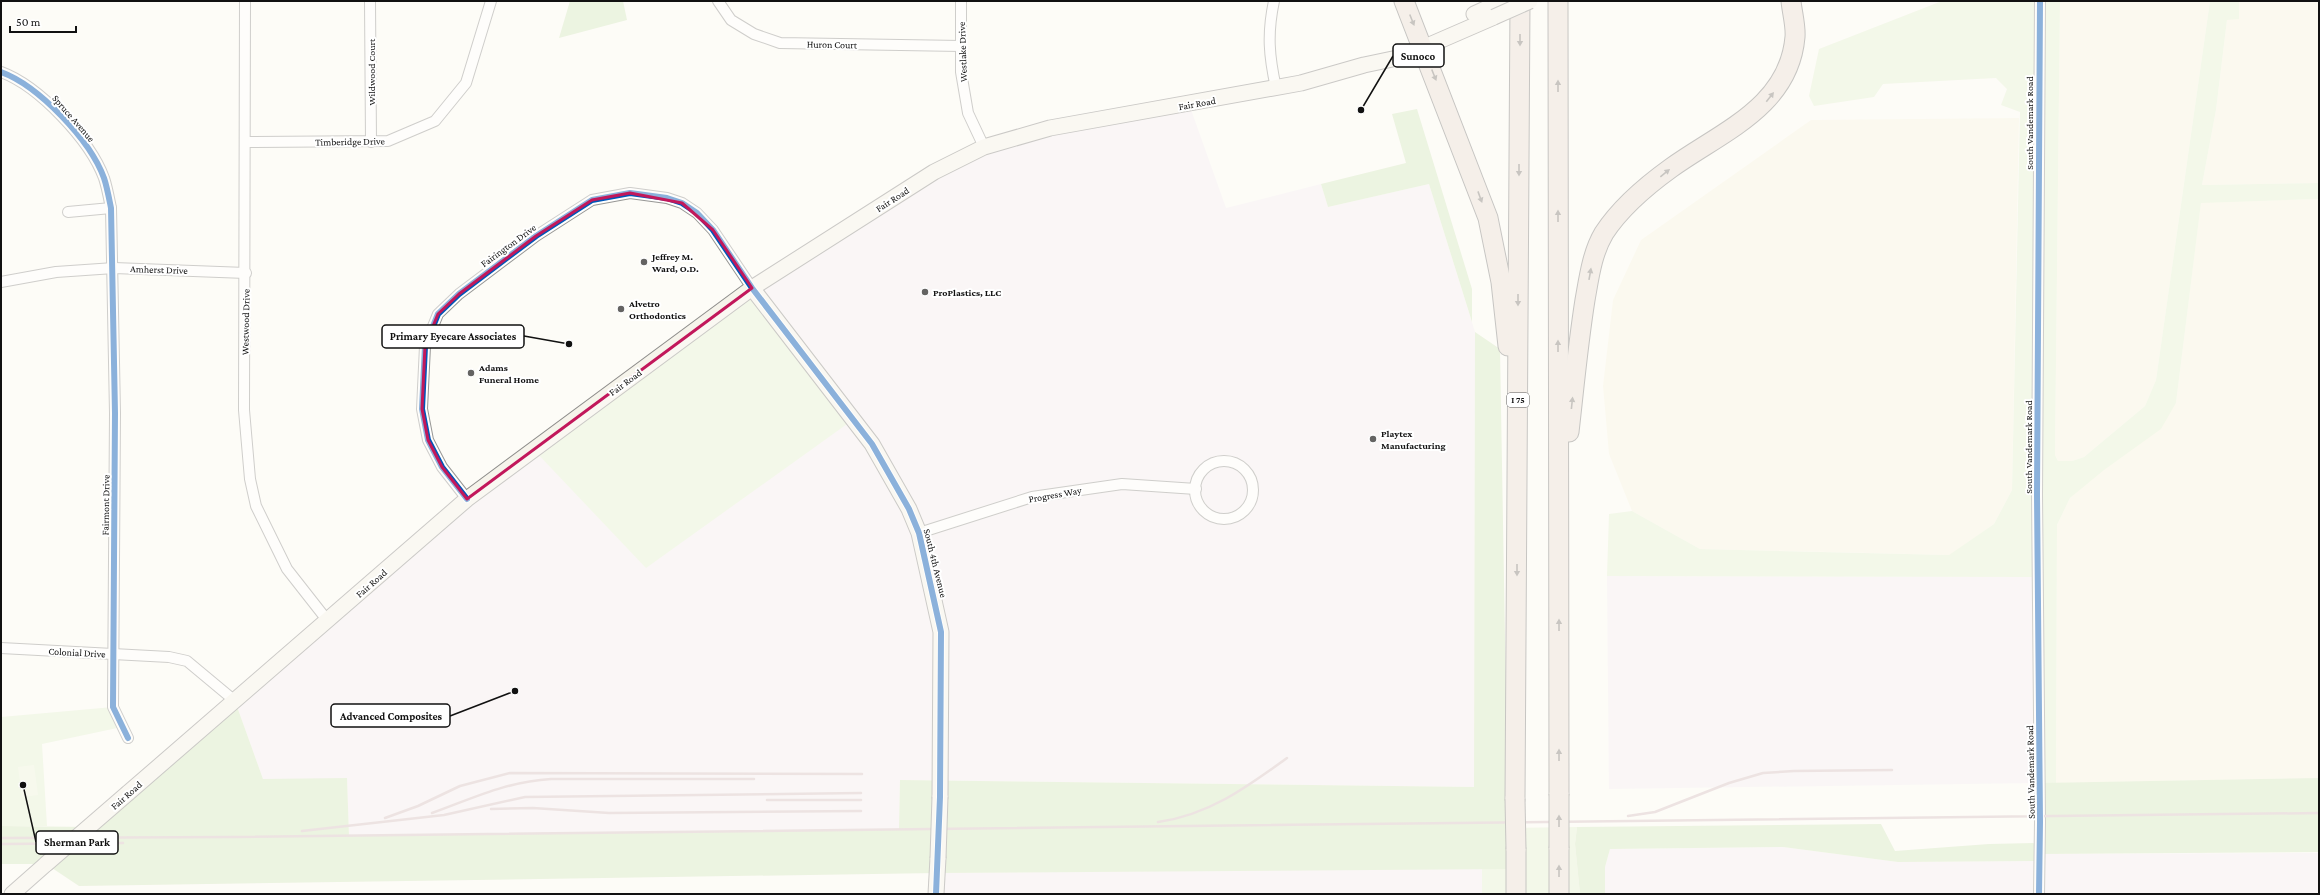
<svg xmlns="http://www.w3.org/2000/svg" width="2320" height="895" font-family="'Crimson Pro',serif">
<style>
.industrial{fill:#f5f0f3}
.farmland{fill:#f9f7e4}
.green{fill:#e7f3d7}
.forest{fill:#d8eac5}
.pitch{fill:#f0f6e1}
.lines{fill:none;stroke-linecap:round;stroke-linejoin:round}
.street-casing{stroke:#979795;stroke-width:12}
.secondary-casing{stroke:#8e8d8b;stroke-width:17}
.highway-casing{stroke:#858482;stroke-width:21}
.street{stroke:#fffffe;stroke-width:10}
.secondary{stroke:#f6f4eb;stroke-width:15}
.highway{stroke:#eae1d8;stroke-width:19}
.rail{stroke:#d9c6c7;stroke-width:2.5}
.secondary-bridge-casing{stroke:#8e8d8b;stroke-width:17;stroke-linecap:butt}
.highway-bridge-casing{stroke:#858482;stroke-width:21;stroke-linecap:butt}
.secondary-bridge{stroke:#f6f4eb;stroke-width:15}
.highway-bridge{stroke:#eae1d8;stroke-width:19}
.cycleway-casing{stroke:#fff;stroke-width:8}
.cycleway{stroke:#0057b8;stroke-width:6}
.oneway{fill:#88837e}
.marked{fill:none;stroke:#c2185b;stroke-width:3;stroke-linejoin:round}
.poi-dot{fill:#646362;stroke:#fff;stroke-width:1.5}
.labels{text-anchor:middle;stroke-width:4;stroke-linejoin:round;paint-order:stroke}
.shield{fill:#fff;stroke:#585858;stroke-width:1}
.shield-label{font-size:9px;font-weight:bold;fill:#111}
.street-label{font-size:10px;fill:#111;stroke:#fff}
.poi-label{font-size:10px;font-weight:bold;fill:#111;stroke:#fff;text-anchor:start}
.leader{fill:none;stroke:#111;stroke-width:1.5}
.callout-dot{fill:#111;stroke:#fff;stroke-width:1.5}
.callout{fill:#fff;stroke:#111;stroke-width:1.5}
.callout-label{font-size:11px;text-anchor:middle;font-weight:bold;fill:#111}
</style>
<rect width="100%" height="100%" fill="#fdfcf7"/>
<!-- industrial -->
<g class="industrial">
<path d="M1189,104L1226,208L1321,184L1328,207L1429,184L1475,332L1474,787L900,780L899,829L349,836L347,779H263L235,701L467,499L752,288L974,153Z"/>
<path d="M1607,576L2038,577L2040,783L1609,789Z"/>
<path d="M1783,847L1898,862L2039,861V854L2319,853V894H1605V867L1610,849Z"/>
<path d="M1482,868V894H936L937,873Z"/>
</g>
<!-- farmland -->
<g class="farmland">
<path d="M2060,1H2210L2156,380L2145,406L2084,457L2072,461H2058L2055,455Z"/>
<path d="M2239,1H2319V183L2202,185L2216,110L2227,20L2239,18Z"/>
<path d="M2019,118L2012,490L1994,524L1950,555L1700,549L1632,511L1609,454L1603,386L1613,300L1641,240L1811,120Z"/>
<path d="M2319,199V778L2056,783L2057,525L2070,498L2176,403L2201,202Z"/>
</g>
<!-- green -->
<g class="green">
<path d="M1942,1H2060L2055,455L2058,461H2072L2084,457L2145,406L2156,380L2210,1H2239V19L2227,20L2216,110L2202,185L2319,183V199L2201,203L2176,403L2161,429L2104,470L2070,498L2057,525L2056,783H2040L2038,577L1607,576L1609,514L1632,511L1700,549L1949,555L1994,524L2012,490L2020,112L2001,105L2007,89L1996,78L1883,84L1874,97L1814,106L1809,96L1819,49Z"/>
<path d="M752,288L854,419L646,568L534,450Z"/>
<path d="M113,707L122,727L42,744L47,826H1V717Z"/>
<path d="M1577,827L1575,844L1580,894H1482V868H1509L1508,828Z"/>
</g>
<!-- forest -->
<g class="forest">
<path d="M570,1H623L627,20L559,38Z"/>
<path d="M1417,109L1472,289V322L1429,184L1328,207L1321,184L1406,163L1392,114Z"/>
<path d="M1475,332L1500,349L1509,869L937,873L79,886L46,864H1V826L89,827L235,701L263,779L347,778L349,836L899,829L900,780L1474,787Z"/>
<path d="M2319,778V852L2040,854L2039,861L1898,862L1783,847L1610,849L1605,867V894H1580L1575,844L1577,827L1881,824L1895,851L1989,844L2039,843L2040,783Z"/>
</g>
<!-- pitch -->
<path class="pitch" d="M34,765L38,795L22,797L18,767Z"/>
<g class="lines">
<defs>
<g id="street">
<path d="M245,1L244,410L250,479L256,506L287,569L327,620"/>
<path d="M370,1L371,142"/>
<path d="M718,1L731,20L754,34L780,43L961,46"/>
<path d="M961,1V72L968,113L984,147"/>
<path d="M1274,1C1267,34 1269,56 1276,88"/>
<path d="M1,72C39,86 90,140 104,178C107,187 109,198 111,208L115,413L113,707L128,738"/>
<path d="M246,142L388,141L435,121L466,83L491,1"/>
<path d="M68,212L111,208"/>
<path d="M1,282L56,272L114,268L246,273"/>
<circle cx="1224" cy="490" r="29"/>
<path d="M467,499L442,467L428,440L422,409L425,346L438,314L459,294L536,236L592,200L630,193L667,198L682,203L697,213L713,230L752,288"/>
<path d="M919,533L1032,497L1122,484L1196,489"/>
<path d="M1,648L169,657L187,661L235,701"/>
<path d="M2039,894L2040,822L2037,495L2040,1"/>
</g>
<g id="secondary">
<path d="M1474,14L1503,1"/>
<path d="M752,288L872,444L909,509L919,533L941,632L940,797"/>
<path d="M128,793L467,499L752,288L934,172L984,147L1050,128L1301,83L1364,65L1402,57L1494,17"/>
<path d="M12,894L46,864"/>
<path d="M936,894L938,858"/>
</g>
<g id="highway">
<path d="M1404,1L1488,218L1501,282L1508,346"/>
<path d="M1558,1L1559,794"/>
<path d="M1569,432C1574,388 1578,344 1585,300C1589,278 1592,253 1604,233C1621,207 1646,186 1671,168C1721,132 1789,107 1795,37C1796,26 1792,12 1791,1"/>
<path d="M1515,799L1520,1"/>
<path d="M1559,848V894"/>
<path d="M1516,849V894"/>
</g>
</defs>
<!-- street casing -->
<use href="#street" class="street-casing"/>
<!-- secondary casing -->
<use href="#secondary" class="secondary-casing"/>
<!-- highway casing -->
<use href="#highway" class="highway-casing"/>
<!-- street -->
<use href="#street" class="street"/>
<!-- secondary -->
<use href="#secondary" class="secondary"/>
<!-- highway -->
<use href="#highway" class="highway"/>
<!-- rail -->
<g class="rail">
<path d="M767,800H861"/>
<path d="M491,809L533,808L609,813L861,811"/>
<path d="M432,813C474,798 505,782 551,779H754"/>
<path d="M1628,816L1655,812L1729,783L1763,773L1794,771L1892,770"/>
<path d="M385,818L418,806L460,786L510,773L862,774"/>
<path d="M1158,822C1209,815 1247,787 1287,758"/>
<path d="M302,831L444,815L525,797L861,793"/>
<path d="M1,838L235,837L2319,813"/>
<path d="M1,844L123,843"/>
</g>
<defs>
<g id="secondary-bridge">
<path d="M1494,17L1530,1"/>
<path d="M938,858L940,797"/>
<path d="M46,864L128,793"/>
</g>
<g id="highway-bridge">
<path d="M1559,794V848"/>
<path d="M1515,799L1516,849"/>
</g>
</defs>
<!-- secondary-bridge casing -->
<use href="#secondary-bridge" class="secondary-bridge-casing"/>
<!-- highway-bridge casing -->
<use href="#highway-bridge" class="highway-bridge-casing"/>
<!-- secondary-bridge -->
<use href="#secondary-bridge" class="secondary-bridge"/>
<!-- highway-bridge -->
<use href="#highway-bridge" class="highway-bridge"/>
<defs>
<g id="cycleway">
<path d="M1,72C39,86 90,140 104,178C107,187 109,198 111,208L115,413L113,707L128,738"/>
<path d="M467,499L442,467L428,440L422,409L425,346L438,314L459,294L536,236L592,200L630,193L667,198L682,203L697,213L713,230L752,288L872,444L909,509L919,533L941,632L940,797L936,894"/>
<path d="M2039,894L2040,822L2037,495L2040,1"/>
</g>
</defs>
<!-- cycleway casing -->
<use href="#cycleway" class="cycleway-casing"/>
<!-- cycleway -->
<use href="#cycleway" class="cycleway"/>
</g>
<!-- one-way arrows -->
<defs><path id="oneway-solid" d="M-6-.8H1V-3.2L6.5 0L1 3.2V.8H-6Z"/></defs>
<g class="oneway">
<use href="#oneway-solid" transform="translate(1412 20) rotate(68)"/>
<use href="#oneway-solid" transform="translate(1520 40) rotate(90)"/>
<use href="#oneway-solid" transform="translate(1434 75) rotate(68)"/>
<use href="#oneway-solid" transform="translate(1558 86) rotate(-90)"/>
<use href="#oneway-solid" transform="translate(1770 97) rotate(-52)"/>
<use href="#oneway-solid" transform="translate(1519 170) rotate(90)"/>
<use href="#oneway-solid" transform="translate(1665 173) rotate(-39)"/>
<use href="#oneway-solid" transform="translate(1480 197) rotate(70)"/>
<use href="#oneway-solid" transform="translate(1558 216) rotate(-90)"/>
<use href="#oneway-solid" transform="translate(1590 274) rotate(-80)"/>
<use href="#oneway-solid" transform="translate(1518 300) rotate(90)"/>
<use href="#oneway-solid" transform="translate(1558 346) rotate(-90)"/>
<use href="#oneway-solid" transform="translate(1572 403) rotate(-84)"/>
<use href="#oneway-solid" transform="translate(1517 570) rotate(90)"/>
<use href="#oneway-solid" transform="translate(1559 625) rotate(-90)"/>
<use href="#oneway-solid" transform="translate(1559 755) rotate(-90)"/>
<use href="#oneway-solid" transform="translate(1559 821) rotate(-90)"/>
<use href="#oneway-solid" transform="translate(1559 871) rotate(-90)"/>
</g>
<!-- marked area -->
<path d="M0 0H2320V895H0ZM630,193L682,203L713,230L752,288L467,499L442,467L428,440L422,409L425,346L438,314L459,294L536,236L592,200Z" fill="#fdfcf7" fill-opacity=".55" fill-rule="evenodd"/>
<path class="marked" d="M630,193L682,203L713,230L752,288L467,499L442,467L428,440L422,409L425,346L438,314L459,294L536,236L592,200Z"/>
<!-- markers -->
<g class="poi-dot">
<circle cx="644" cy="262" r="4"/>
<circle cx="925" cy="292" r="4"/>
<circle cx="621" cy="309" r="4"/>
<circle cx="471" cy="373" r="4"/>
<circle cx="1373" cy="439" r="4"/>
</g>
<g class="labels">
<!-- shield labels -->
<rect class="shield" x="1507" y="393" width="22" height="14" rx="3"/>
<g class="shield-label">
<text x="1518" y="403">I 75</text>
</g>
<!-- street labels -->
<g class="street-label">
<text transform="translate(832 44) rotate(1)" y="4">Huron Court</text>
<text transform="translate(962 52) rotate(-92)" y="4">Westlake Drive</text>
<text transform="translate(371 72) rotate(-90)" y="4">Wildwood Court</text>
<text transform="translate(1197 103) rotate(-10)" y="4">Fair Road</text>
<text transform="translate(74 118) rotate(49)" y="4">Spruce Avenue</text>
<text transform="translate(2029 123) rotate(-90)" y="4">South Vandemark Road</text>
<text transform="translate(350 141) rotate(-1)" y="4">Timberidge Drive</text>
<text transform="translate(892 199) rotate(-33)" y="4">Fair Road</text>
<text transform="translate(508 245) rotate(-36)" y="4">Fairington Drive</text>
<text transform="translate(159 269) rotate(2)" y="4">Amherst Drive</text>
<text transform="translate(245 322) rotate(-89)" y="4">Westwood Drive</text>
<text transform="translate(625 382) rotate(-36)" y="4">Fair Road</text>
<text transform="translate(2028 447) rotate(-90)" y="4">South Vandemark Road</text>
<text transform="translate(1055 494) rotate(-10)" y="4">Progress Way</text>
<text transform="translate(105 505) rotate(-89)" y="4">Fairmont Drive</text>
<text transform="translate(936 563) rotate(76)" y="4">South 4th Avenue</text>
<text transform="translate(371 583) rotate(-41)" y="4">Fair Road</text>
<text transform="translate(77 652) rotate(3)" y="4">Colonial Drive</text>
<text transform="translate(2030 772) rotate(-91)" y="4">South Vandemark Road</text>
<text transform="translate(126 795) rotate(-41)" y="4">Fair Road</text>
</g>
<!-- poi labels -->
<g class="poi-label">
<text x="652" y="260">Jeffrey M.<tspan x="652" dy="12">Ward, O.D.</tspan></text>
<text x="933" y="296">ProPlastics, LLC</text>
<text x="629" y="307">Alvetro<tspan x="629" dy="12">Orthodontics</tspan></text>
<text x="479" y="371">Adams<tspan x="479" dy="12">Funeral Home</tspan></text>
<text x="1381" y="437">Playtex<tspan x="1381" dy="12">Manufacturing</tspan></text>
</g>
</g>
<!-- callouts -->
<path class="leader" d="M1361 110L1393 56M569 344L524 336M515 691L450 716M23 785L36 842"/>
<g class="callout-dot">
<circle cx="1361" cy="110" r="4"/>
<circle cx="569" cy="344" r="4"/>
<circle cx="515" cy="691" r="4"/>
<circle cx="23" cy="785" r="4"/>
</g>
<g class="callout">
<rect x="1393" y="44" width="51" height="23" rx="4"/>
<rect x="382" y="325" width="142" height="23" rx="4"/>
<rect x="331" y="704" width="119" height="23" rx="4"/>
<rect x="36" y="831" width="82" height="23" rx="4"/>
</g>
<g class="callout-label">
<text x="1418" y="60">Sunoco</text>
<text x="453" y="340">Primary Eyecare Associates</text>
<text x="391" y="720">Advanced Composites</text>
<text x="77" y="846">Sherman Park</text>
</g>
<!-- border -->
<rect width="2320" height="895" fill="none" stroke="#111111" stroke-width="4"/>
<!-- scale -->
<path d="M10 26v6h66v-6" fill="none" stroke="#111111" stroke-width="2"/>
<text x="16" y="26" font-size="12" fill="#111111" stroke="#ffffff" stroke-width="3" paint-order="stroke">50 m</text>
</svg>
